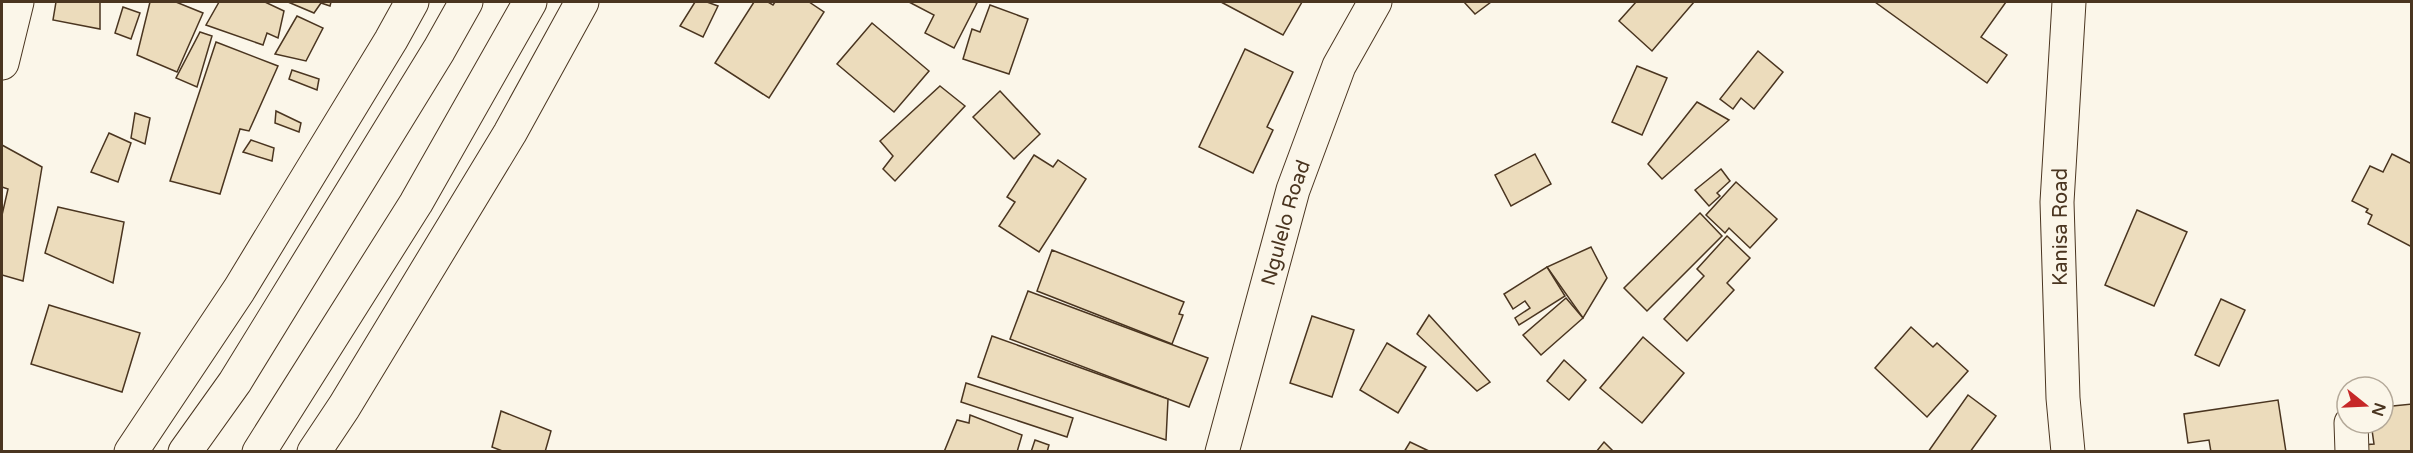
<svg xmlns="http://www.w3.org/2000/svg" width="2413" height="453" font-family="'Varela Round',sans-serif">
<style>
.building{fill:#ecdcbc;stroke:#4a3520;stroke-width:1.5}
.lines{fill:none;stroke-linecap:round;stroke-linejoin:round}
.minor-casing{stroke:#4a3520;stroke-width:35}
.highway-casing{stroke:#4a3520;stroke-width:35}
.minor{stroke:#fbf6e9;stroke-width:33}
.highway{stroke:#fbf6e9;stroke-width:33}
.labels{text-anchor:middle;stroke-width:4.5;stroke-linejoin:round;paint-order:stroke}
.street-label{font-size:20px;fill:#4a3520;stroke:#fbf6e9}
</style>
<rect width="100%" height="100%" fill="#fbf6e9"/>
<!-- building -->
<g class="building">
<path d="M56,2H100V29L53,20Z"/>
<path d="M150,2H176L203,13L177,72L137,55Z"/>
<path d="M216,2H265L284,11L278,38L267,33L263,45L206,25L219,2Z"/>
<path d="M288,2H331L330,6L321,3L314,13Z"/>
<path d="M695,2H707L718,6L703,37L680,26Z"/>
<path d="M754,2H768L773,5L775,2H809L824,12L769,98L715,63Z"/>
<path d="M909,2H974L977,3L954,48L925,33L934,15Z"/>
<path d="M1221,2H1302L1283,35Z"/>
<path d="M1464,2H1491L1475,14Z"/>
<path d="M1636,2H1694L1652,51L1619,21Z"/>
<path d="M1875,2H2006L1981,37L2007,55L1987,83Z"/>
<path d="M990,5L1028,19L1009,74L963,59L972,29L980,32Z"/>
<path d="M123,7L140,13L131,39L115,33Z"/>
<path d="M297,16L323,28L306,61L275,54Z"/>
<path d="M872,23L929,71L894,112L837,64Z"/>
<path d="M200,32L212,36L197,87L176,78Z"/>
<path d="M216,42L278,66L249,131L240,129L220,194L170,181Z"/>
<path d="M1245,49L1293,72L1267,127L1273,130L1253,173L1199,147Z"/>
<path d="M1758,51L1783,72L1754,109L1741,98L1733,109L1720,99Z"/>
<path d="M1637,66L1667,78L1642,135L1612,122Z"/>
<path d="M292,70L319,79L317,90L289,79Z"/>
<path d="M940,86L965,106L895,181L883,169L893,156L880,141Z"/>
<path d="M1000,91L1040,134L1014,159L973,117Z"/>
<path d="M1697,102L1729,120L1662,179L1648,164Z"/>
<path d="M276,111L301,123L299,132L275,123Z"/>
<path d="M135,113L150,118L145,144L131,138Z"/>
<path d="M109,133L131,143L118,182L91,172Z"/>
<path d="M251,140L274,148L272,161L243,152Z"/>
<path d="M2,145L42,167L23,281L2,275V215L8,189L2,187Z"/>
<path d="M1535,154L1551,184L1511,206L1495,175Z"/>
<path d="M2392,154L2412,164V247L2368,224L2372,215L2366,212L2368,209L2352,201L2370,166L2383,172Z"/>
<path d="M1034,155L1053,167L1058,160L1086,179L1039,252L999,226L1015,202L1007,197Z"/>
<path d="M1721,169L1730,181L1717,193L1720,196L1709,206L1695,190Z"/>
<path d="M1736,182L1777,219L1750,248L1729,228L1725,233L1706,215Z"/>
<path d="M58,207L124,222L113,283L45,253Z"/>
<path d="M2137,210L2187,232L2154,306L2105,285Z"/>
<path d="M1700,213L1722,236L1647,311L1624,288Z"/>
<path d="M1727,236L1750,258L1727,283L1734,290L1687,341L1664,319L1704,276L1697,269Z"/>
<path d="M1591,247L1607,278L1583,318L1547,267Z"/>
<path d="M1052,250L1184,302L1179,314L1183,315L1172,344L1037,291Z"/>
<path d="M1547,267L1565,296L1519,325L1515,318L1530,308L1525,301L1513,309L1504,294Z"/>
<path d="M1028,291L1208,358L1189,407L1010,339Z"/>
<path d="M1566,298L1583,318L1541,355L1523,335Z"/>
<path d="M2221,299L2245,310L2219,366L2195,355Z"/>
<path d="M49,305L140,333L122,392L31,364Z"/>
<path d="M1429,315L1490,382L1477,391L1417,334Z"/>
<path d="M1312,316L1354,330L1332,397L1290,383Z"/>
<path d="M1911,327L1933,347L1937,343L1968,371L1927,417L1875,368Z"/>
<path d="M992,336L1168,399L1166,440L978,377Z"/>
<path d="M1643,337L1684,373L1642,423L1600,388Z"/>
<path d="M1387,343L1426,367L1398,413L1360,390Z"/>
<path d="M1564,360L1586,380L1569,400L1547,381Z"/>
<path d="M966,383L1073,418L1067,437L961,402Z"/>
<path d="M1968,395L1996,416L1970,452H1928Z"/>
<path d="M2278,400L2286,452H2211L2209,440L2188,443L2184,414Z"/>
<path d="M2412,404V452H2363L2362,445L2374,444L2371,423H2383V407Z"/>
<path d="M501,411L551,431L545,452H505L492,447Z"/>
<path d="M970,415L1022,435L1017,452H944L957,420L969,423Z"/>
<path d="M1035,440L1049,445L1047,452H1031Z"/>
<path d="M1410,442L1431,452H1404Z"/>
<path d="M1604,442L1614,452H1596Z"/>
</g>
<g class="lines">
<defs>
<g id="minor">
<path d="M2,63L17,2"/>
<path d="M2351,423L2352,452"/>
<path d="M131,452L239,290L391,40L412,2"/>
<path d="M314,452L344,407L510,133L582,2"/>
<path id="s1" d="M1222,452L1293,190L1339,66L1375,2"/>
<path d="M2068,452L2063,398L2057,202L2069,2"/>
</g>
<g id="highway">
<path d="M185,452L235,382L439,50L466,2"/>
<path d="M259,452L416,203L530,2"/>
</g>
</defs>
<!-- minor casing -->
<use href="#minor" class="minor-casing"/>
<!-- highway casing -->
<use href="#highway" class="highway-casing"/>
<!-- minor -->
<use href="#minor" class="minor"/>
<!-- highway -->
<use href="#highway" class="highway"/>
</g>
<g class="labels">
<!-- street labels -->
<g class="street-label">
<text dy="7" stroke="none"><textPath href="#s1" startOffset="238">Ngulelo Road</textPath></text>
<text transform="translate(2060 227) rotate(-90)" y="7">Kanisa Road</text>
</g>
</g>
<!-- border -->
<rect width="2413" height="453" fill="none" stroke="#4a3520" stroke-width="6"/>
<!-- north arrow -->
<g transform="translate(2365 405) rotate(108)"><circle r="28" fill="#fbf6e9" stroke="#b4a999" stroke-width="1.5"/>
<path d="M0-4.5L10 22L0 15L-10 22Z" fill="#c62828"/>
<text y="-9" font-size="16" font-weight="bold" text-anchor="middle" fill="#4a3520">N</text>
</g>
</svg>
